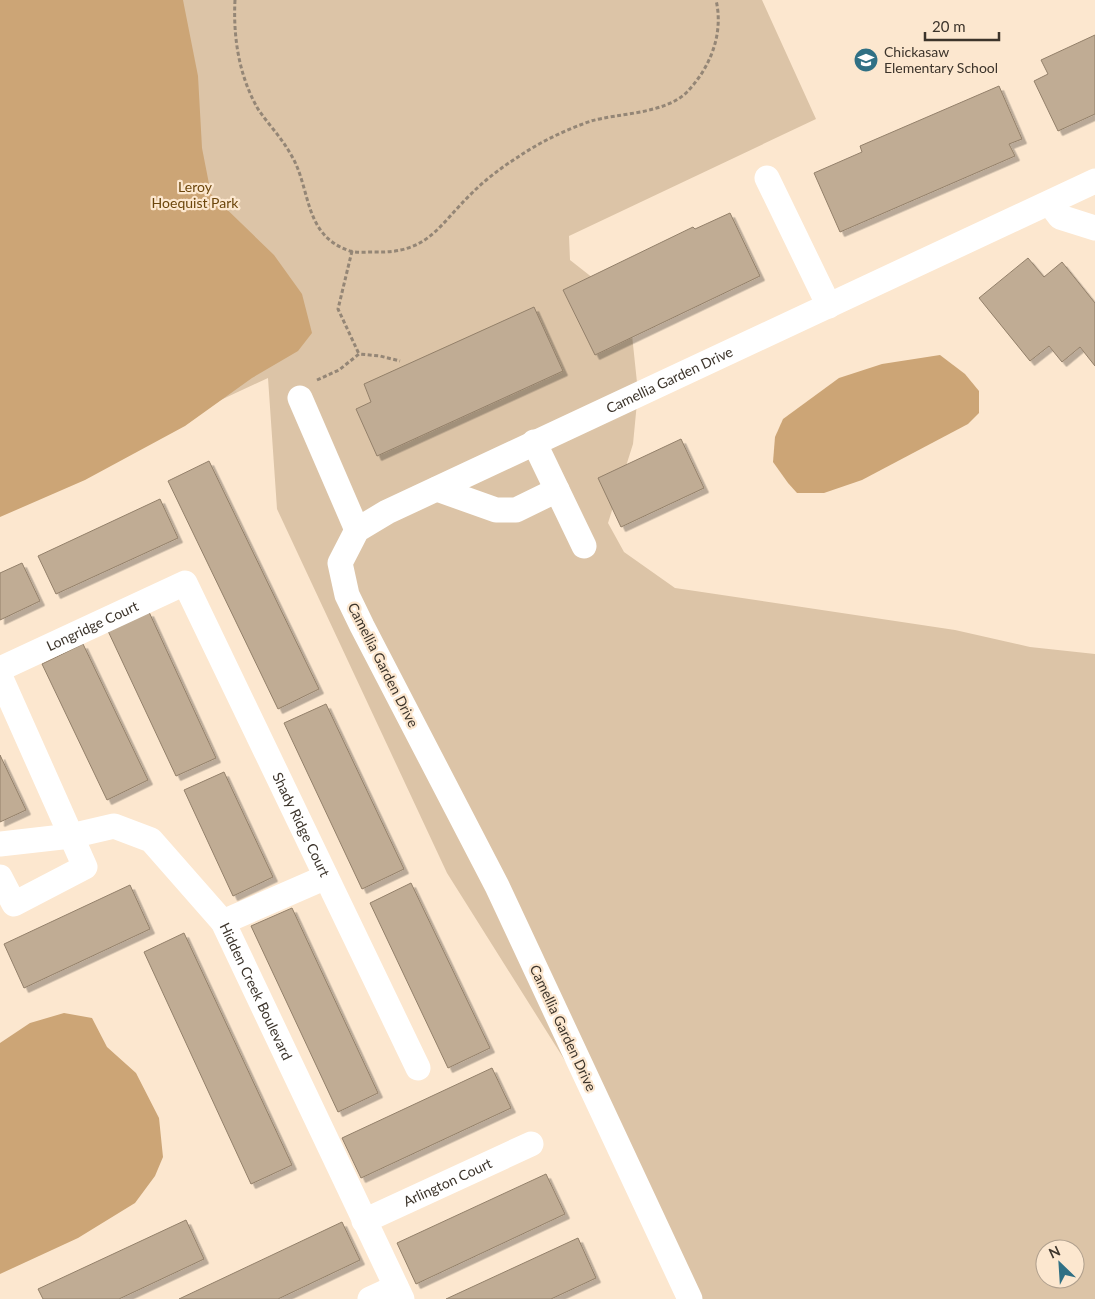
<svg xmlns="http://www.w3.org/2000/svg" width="1095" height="1299" font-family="Lato,sans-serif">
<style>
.green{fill:#dcc4a7;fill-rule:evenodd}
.water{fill:#cca576}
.building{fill:#c0ac94;stroke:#93806a;filter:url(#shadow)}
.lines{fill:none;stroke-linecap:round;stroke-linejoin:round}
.path{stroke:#948676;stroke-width:3;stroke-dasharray:4 2.5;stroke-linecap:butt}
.minor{stroke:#fff;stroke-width:25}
.labels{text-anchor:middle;stroke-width:4.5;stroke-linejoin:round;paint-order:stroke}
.poi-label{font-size:14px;fill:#3c342b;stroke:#fce7cf;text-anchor:start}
.park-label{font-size:14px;fill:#6c460c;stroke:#fce7cf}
.street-label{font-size:14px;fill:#3c342b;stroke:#fce7cf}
</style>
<defs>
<filter id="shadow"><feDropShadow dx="4.5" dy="4.5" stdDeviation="0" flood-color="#0004"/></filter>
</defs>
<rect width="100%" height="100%" fill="#fce7cf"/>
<!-- green -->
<path class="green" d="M0,0H762L816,119L569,236L570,260L612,293L632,335L638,392L633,444L608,523L624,552L675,588L955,630L1030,647L1095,654V1299H697L591,1102L447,873L277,509L268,378L0,503ZM1045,1249H1075V1279H1045Z"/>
<!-- water -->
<g class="water">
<path d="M0,0H183L198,76L202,148L211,194L274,255L302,294L312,333L298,351L252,378L185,426L85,480L0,517Z"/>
<path d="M940,355L965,374L979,391V413L968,424L862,480L824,493H797L788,483L773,462L775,437L783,419L839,378L882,364Z"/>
<path d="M64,1013L92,1018L107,1047L136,1073L159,1118L163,1157L155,1176L135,1203L78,1238L0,1274V1043L30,1023Z"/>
</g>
<!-- building -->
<g class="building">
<path d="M1095,35V114L1058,131L1034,81L1048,74L1041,60Z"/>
<path d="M999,86L1022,139L1009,144L1015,156L840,232L814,173L862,152L860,146Z"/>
<path d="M730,213L760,276L595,355L563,290L693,227L695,229Z"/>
<path d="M1028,258L1044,277L1062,262L1095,303V366L1080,347L1062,362L1049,346L1030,361L979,298Z"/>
<path d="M534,307L563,371L377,456L356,409L371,402L364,384Z"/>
<path d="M681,439L704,488L621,527L598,478Z"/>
<path d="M209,461L319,689L278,709L168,481Z"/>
<path d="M160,499L178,538L56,594L38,556Z"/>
<path d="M22,563L40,601L0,620V573Z"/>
<path d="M149,612L216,758L176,776L108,631Z"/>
<path d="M83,644L148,780L107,800L42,664Z"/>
<path d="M326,704L404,869L362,889L284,723Z"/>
<path d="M0,755L26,810L0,822Z"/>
<path d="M224,772L273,877L233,896L184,790Z"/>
<path d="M411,883L490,1048L448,1068L370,903Z"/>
<path d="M130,885L150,929L24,988L4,944Z"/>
<path d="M292,908L378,1093L338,1112L251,926Z"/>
<path d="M184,933L292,1165L251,1184L144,952Z"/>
<path d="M492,1068L511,1108L361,1178L342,1138Z"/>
<path d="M546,1174L565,1214L416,1284L397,1243Z"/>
<path d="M186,1220L204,1259L119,1299H43L38,1289Z"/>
<path d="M342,1222L360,1260L278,1299H179Z"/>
<path d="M578,1238L596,1278L551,1299H446Z"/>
</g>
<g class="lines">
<!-- path -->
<g class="path">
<path d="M235,0C233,37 239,76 258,109C268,124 281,137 290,153C312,188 302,235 350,251C357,253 366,252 374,252C428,254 438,226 472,193C485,180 502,167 518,157C540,142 565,130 591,121C619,113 665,114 687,92C710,68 724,34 716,0"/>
<path d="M352,251L338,309L359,354"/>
<path d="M317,380L339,370L359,354L380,356L400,361"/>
</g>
<!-- minor -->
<g class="minor">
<path d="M767,178L829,306"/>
<path d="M1050,204L1060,217L1095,228"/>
<path d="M300,398L357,530"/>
<path d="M534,442L584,546"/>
<path d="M437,489L496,510H516L557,490"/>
<path id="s1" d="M0,669L185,583L418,1068"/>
<path d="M0,676L85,867L14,904L0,877"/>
<path id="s2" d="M0,844L71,836L114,826L151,840L223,922L402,1299"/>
<path d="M223,922L326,877"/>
<path id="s3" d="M364,1221L531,1144"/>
<path d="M370,1299L396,1287"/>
<path id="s4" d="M690,1299L497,886L362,626L347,595L340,563L357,530L387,512L1095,181"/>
</g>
</g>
<!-- icons -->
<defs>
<symbol id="school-disc" viewBox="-11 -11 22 22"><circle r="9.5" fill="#307084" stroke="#fce7cf"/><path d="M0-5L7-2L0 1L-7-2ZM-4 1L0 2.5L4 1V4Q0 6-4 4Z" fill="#fff"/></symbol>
</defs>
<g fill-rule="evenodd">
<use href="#school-disc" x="852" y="46" width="28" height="28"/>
</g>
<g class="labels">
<!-- poi labels -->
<g class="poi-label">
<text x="884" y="57">Chickasaw<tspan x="884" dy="16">Elementary School</tspan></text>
</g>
<!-- park labels -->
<g class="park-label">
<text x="195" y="192">Leroy<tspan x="195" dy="16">Hoequist Park</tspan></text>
</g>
<!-- street labels -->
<g class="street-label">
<text dy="5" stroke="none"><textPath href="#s4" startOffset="1200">Camellia Garden Drive</textPath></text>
<text dy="5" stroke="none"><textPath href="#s1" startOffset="102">Longridge Court</textPath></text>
<text transform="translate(383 665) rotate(63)" y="5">Camellia Garden Drive</text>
<text dy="5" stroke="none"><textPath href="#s1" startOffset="472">Shady Ridge Court</textPath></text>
<text dy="5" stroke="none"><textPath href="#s2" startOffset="341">Hidden Creek Boulevard</textPath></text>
<text transform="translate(563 1028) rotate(65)" y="5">Camellia Garden Drive</text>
<text dy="5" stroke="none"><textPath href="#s3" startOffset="92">Arlington Court</textPath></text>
</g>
</g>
<!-- north arrow -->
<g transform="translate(1060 1264) rotate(335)"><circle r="24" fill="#fce7cf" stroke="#af9f8d"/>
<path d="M0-4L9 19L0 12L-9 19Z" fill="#307084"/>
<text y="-8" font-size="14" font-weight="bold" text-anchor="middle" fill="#3c342b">N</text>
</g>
<!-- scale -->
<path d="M925 32v8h74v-8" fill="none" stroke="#3c342b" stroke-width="2.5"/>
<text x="932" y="32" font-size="15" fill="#3c342b" stroke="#fce7cf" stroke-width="4" paint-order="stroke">20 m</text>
</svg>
